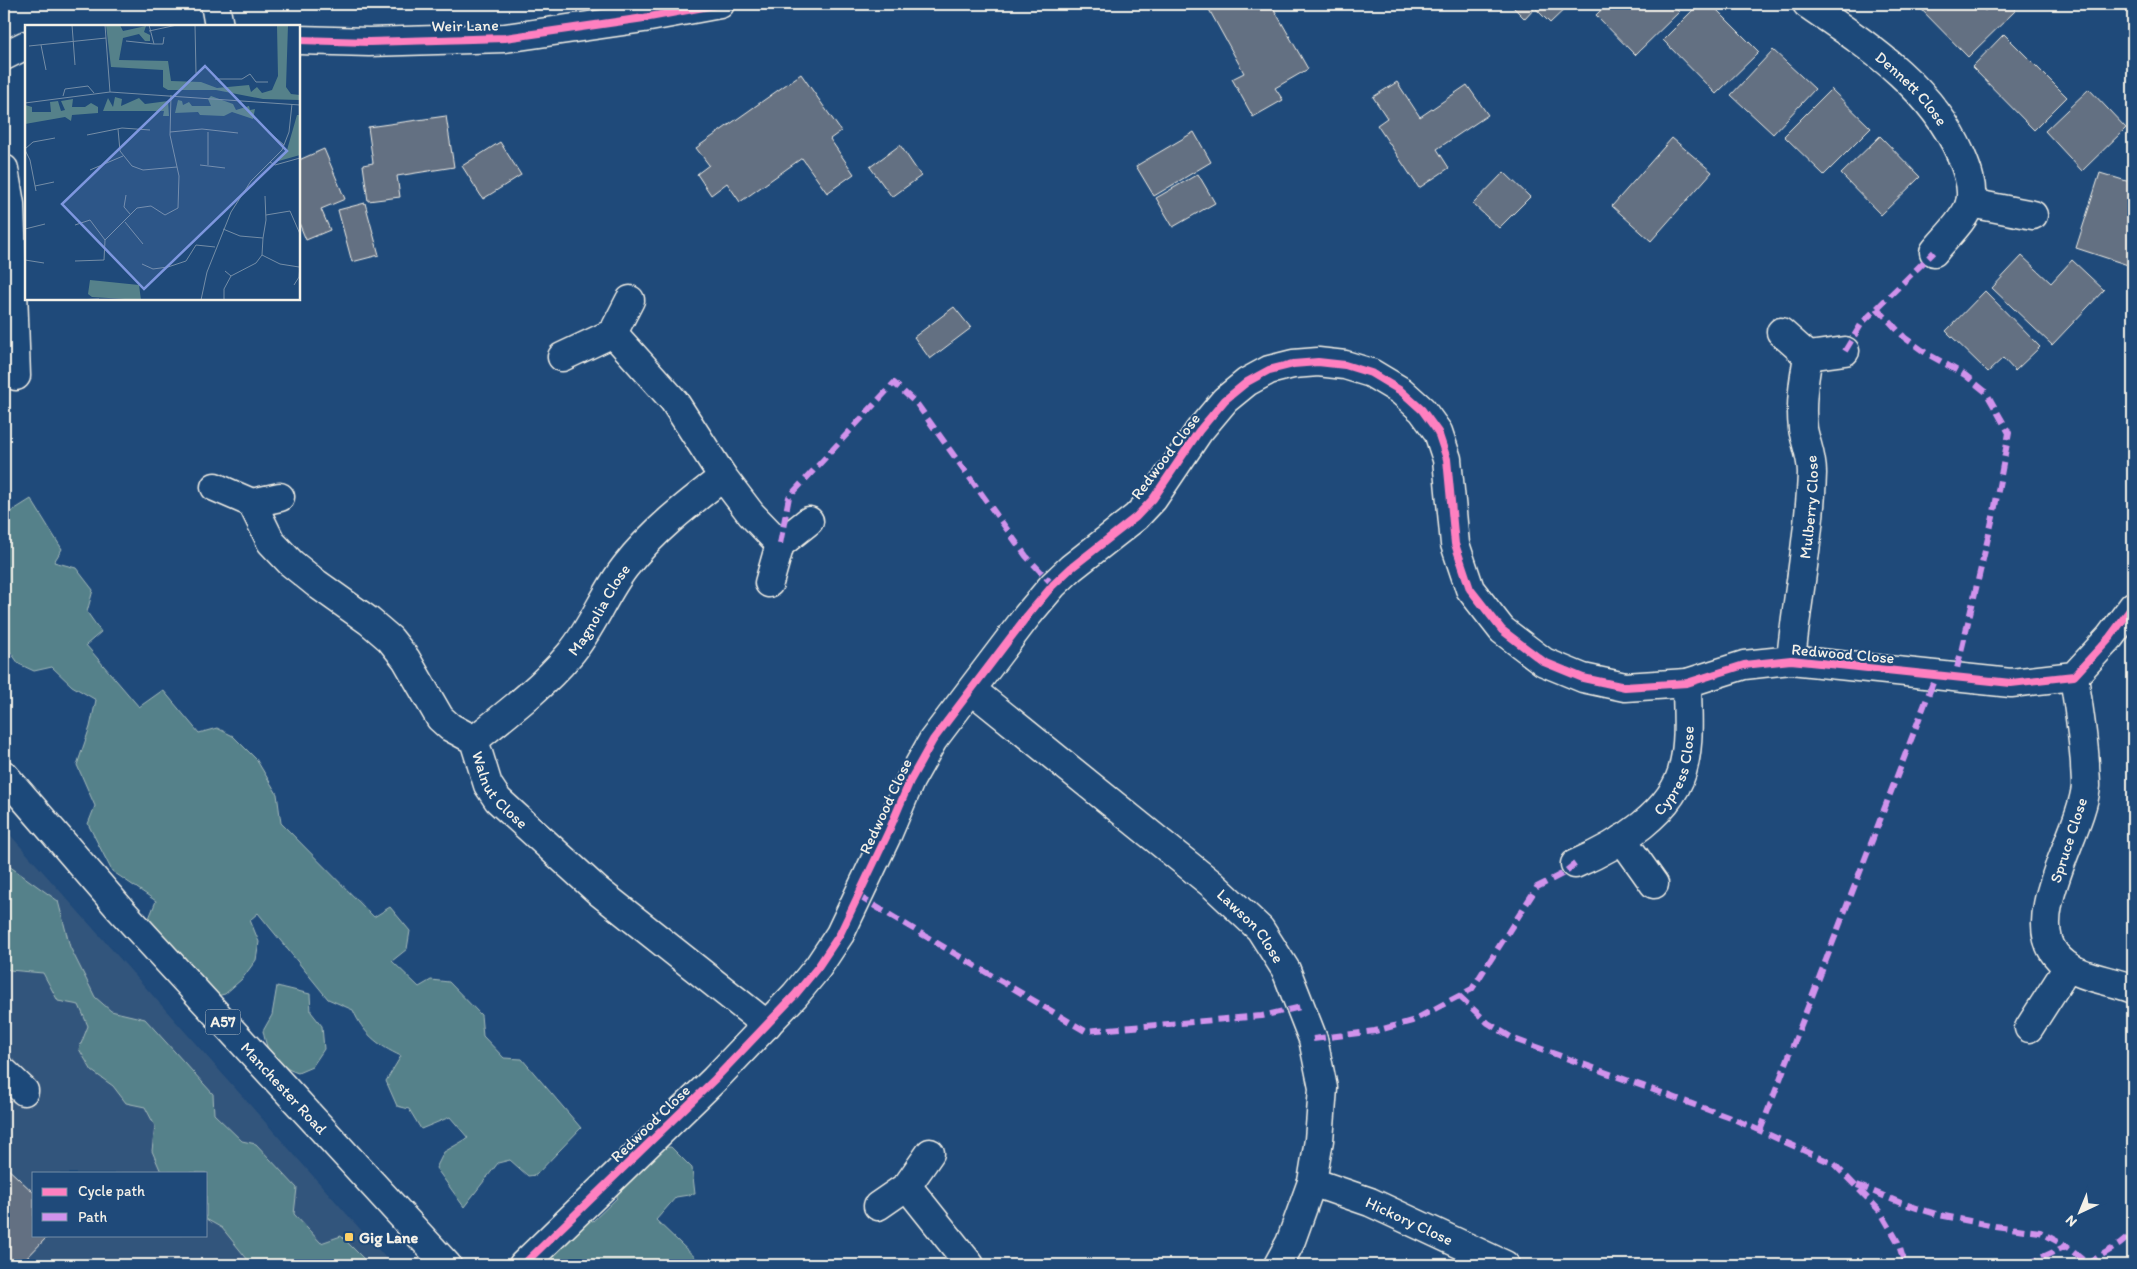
<svg xmlns="http://www.w3.org/2000/svg" width="2137" height="1269" font-family="Itim,sans-serif">
<style>
.built{fill:#33557c;fill-rule:evenodd}
.green{fill:#55818a;stroke:#a4b9b9}
.building{fill:#636f82;stroke:#f4f1e8}
.lines{fill:none;stroke-linecap:round;stroke-linejoin:round}
.minor-casing{stroke:#f4f1e8;stroke-width:31}
.major-casing{stroke:#f4f1e8;stroke-width:31}
.minor{stroke:#1f4a7a;stroke-width:28}
.major{stroke:#1f4a7a;stroke-width:28}
.quiet{stroke:#d193ec;stroke-width:6;stroke-dasharray:12 6;stroke-linecap:butt}
.cycleway-casing{stroke:#1f4a7a;stroke-width:11}
.cycleway{stroke:#ff80c0;stroke-width:8}
.poi-dot{fill:#ffd166;stroke:#1f4a7a;stroke-width:2}
.labels{text-anchor:middle;stroke-width:4;stroke-linejoin:round;paint-order:stroke}
.shield{fill:#1f4a7a;stroke:#b4bfc7;stroke-width:1}
.shield-label{font-size:15px;font-weight:bold;fill:#f4f1e8}
.street-label{font-size:16px;fill:#f4f1e8;stroke:#1f4a7a}
.poi-label{font-size:16px;font-weight:bold;fill:#f4f1e8;stroke:#1f4a7a;text-anchor:start}
.inset-road{fill:none;stroke:#748da6;stroke-width:1}
.view{fill:#7e97df;fill-opacity:0.15;stroke:#7e97df;stroke-width:2.5}
.inset-edge{fill:none;stroke:#f4f1e8;stroke-width:2.5}
</style>
<rect width="100%" height="100%" fill="#1f4a7a"/>
<filter id="ink" filterUnits="userSpaceOnUse"><feTurbulence type="fractalNoise" baseFrequency=".02" numOctaves="2"/><feDisplacementMap in="SourceGraphic" scale="10" xChannelSelector="R" yChannelSelector="G"/><feConvolveMatrix kernelMatrix="1 2 1 2 8 2 1 2 1" color-interpolation-filters="sRGB"/></filter>
<g filter="url(#ink)">
<!-- built -->
<path class="built" d="M4,828L392,1265H4ZM34,1173H206V1235H34Z"/>
<!-- green -->
<g class="green">
<path d="M31,499L62,549L54,562L76,568L93,590L87,612L101,632L86,645L139,707L163,690L199,733L217,728L233,736L256,759L277,794L281,823L374,917L390,907L410,931L407,949L392,961L419,987L431,980L449,982L481,1015L483,1036L504,1058L522,1059L581,1128L536,1175L528,1176L510,1160L498,1163L464,1207L436,1168L444,1152L468,1138L450,1117L421,1129L409,1109L397,1106L386,1081L401,1056C377,1045 363,1033 353,1010L328,999L258,913L250,920L259,942L256,960L242,979L225,994L209,998L145,928L156,901L112,871L88,824L95,806L77,765L90,727L96,700L72,686L52,667L34,671L19,664L4,643V516Z"/>
<path d="M4,860L9,866L58,901L70,947L95,997L111,1011L145,1019L213,1094L214,1114L242,1141L256,1144L297,1188L294,1214L321,1243L341,1236L368,1263V1265H252L222,1228L206,1219V1173L161,1172L152,1151L155,1126L145,1107L126,1103L113,1086L92,1071L79,1049L88,1026L79,1005L58,1001L43,973L9,970L4,965Z"/>
<path d="M277,986L310,994L311,1012L322,1026L324,1049L312,1067L298,1073C275,1065 268,1056 263,1031L272,1015Z"/>
<path d="M671,1147L692,1168L695,1194L676,1197L656,1220L703,1265H551L548,1251L570,1214L593,1221L617,1198L618,1179L652,1148Z"/>
</g>
<!-- building -->
<g class="building">
<path d="M1206,4H1271L1308,69L1275,88L1283,100L1253,117L1232,79L1244,73Z"/>
<path d="M1510,4H1570L1550,23L1535,8L1525,19Z"/>
<path d="M1607,4H1671L1679,12L1635,55L1596,15Z"/>
<path d="M1699,4H1711L1759,52L1716,94L1663,40Z"/>
<path d="M1916,4H1978L1985,11L1992,4H2010L2016,10L1968,57Z"/>
<path d="M2004,34L2067,97L2034,130L1972,67Z"/>
<path d="M1773,50L1815,89L1773,134L1731,95Z"/>
<path d="M801,74L841,131L830,139L854,174L827,193L802,158L740,202L727,183L711,195L697,174L709,165L696,148Z"/>
<path d="M1397,82L1420,117L1467,85L1488,115L1437,149L1449,168L1419,188L1377,125L1387,118L1373,97Z"/>
<path d="M1831,89L1871,128L1824,175L1784,136Z"/>
<path d="M2089,89L2126,128L2082,171L2045,131Z"/>
<path d="M446,116L454,167L397,176L400,197L368,201L363,165L373,163L368,127Z"/>
<path d="M1194,132L1211,162L1154,196L1136,166Z"/>
<path d="M1880,136L1920,177L1881,215L1841,174Z"/>
<path d="M1672,138L1712,172L1651,241L1612,206Z"/>
<path d="M500,142L521,175L483,199L462,166Z"/>
<path d="M900,145L921,176L892,197L870,167Z"/>
<path d="M324,149L345,199L321,209L330,230L306,240L299,223V160Z"/>
<path d="M1504,172L1530,197L1499,228L1473,204Z"/>
<path d="M2100,173L2133,183V260L2131,266L2076,248Z"/>
<path d="M1198,174L1215,203L1173,227L1156,198Z"/>
<path d="M365,203L379,255L352,262L338,210Z"/>
<path d="M2022,256L2051,283L2072,260L2104,290L2052,345L1992,288Z"/>
<path d="M1985,291L2040,347L2015,371L2003,358L1988,372L1946,331Z"/>
<path d="M954,307L971,328L930,359L914,337Z"/>
<path d="M4,1165L34,1193V1235H49L20,1265H4Z"/>
</g>
<g class="lines">
<defs>
<g id="minor">
<path d="M215,4L219,26"/>
<path id="s1" d="M1807,4C1867,45 1931,86 1961,155C1967,169 1974,187 1970,203C1966,219 1944,239 1934,252"/>
<path d="M299,40L369,42L505,38L644,18L720,4"/>
<path d="M4,56L26,45"/>
<path d="M4,169L10,204L16,376"/>
<path d="M1970,203L2033,215"/>
<path d="M1781,332L1808,356L1845,351"/>
<path d="M613,333L674,401L723,477L751,514L780,544"/>
<path d="M562,357L613,333L630,300"/>
<path d="M215,487L252,503L280,497"/>
<path id="s2" d="M252,503L271,542L291,563L317,584L369,621L390,639L406,659L440,718L450,727L474,740L488,785L498,800L598,891L767,1025"/>
<path d="M769,583L780,544L809,521"/>
<path id="s3" d="M1791,660C1797,597 1810,536 1812,473C1812,457 1806,444 1803,429C1800,404 1804,380 1808,356"/>
<path d="M2074,676C2078,705 2083,734 2085,763C2085,770 2086,779 2086,786C2082,831 2024,914 2055,954C2074,979 2107,978 2133,989"/>
<path id="s4" d="M972,690L1213,885L1260,929L1286,970L1313,1039L1323,1088L1319,1140L1312,1182L1290,1243L1278,1265"/>
<path id="s5" d="M474,740C508,713 542,687 570,654C593,627 604,594 625,567C652,532 688,504 723,477"/>
<path d="M1622,839L1654,884"/>
<path id="s6" d="M1575,864C1617,846 1675,812 1684,764C1690,737 1687,710 1687,683"/>
<path d="M2029,1028L2068,967"/>
<path d="M4,1072L24,1091"/>
<path id="s7" d="M1312,1182L1370,1202L1505,1265"/>
<path d="M907,1186L970,1265"/>
<path d="M878,1206L907,1186L930,1153"/>
<path d="M523,1265L715,1079L795,995L818,967L840,934L888,833L910,781L933,740L1027,616L1053,585L1071,568L1136,517L1153,499L1199,431L1225,400L1247,382L1269,370L1293,364L1318,362L1345,365L1371,373L1401,391L1422,410L1438,432L1447,459L1455,544L1470,589L1502,630L1544,662L1583,678L1625,687L1687,683L1744,665L1791,660L2011,683L2074,676L2110,637L2133,606"/>
</g>
<g id="major">
<path id="s8" d="M4,775L120,909L447,1265"/>
</g>
</defs>
<!-- minor casing -->
<use href="#minor" class="minor-casing"/>
<!-- major casing -->
<use href="#major" class="major-casing"/>
<!-- minor -->
<use href="#minor" class="minor"/>
<!-- major -->
<use href="#major" class="major"/>
<!-- quiet -->
<g class="quiet">
<path d="M1877,308L1905,338L1926,353L1965,375L1986,392L2009,433L1993,517L1955,677"/>
<path d="M1845,351L1862,323L1934,252"/>
<path d="M780,544L789,497L894,383L917,404L1026,556L1053,585"/>
<path d="M858,896L1085,1031L1262,1016L1301,1007"/>
<path d="M1459,996L1488,1023L1514,1039L1736,1120L1834,1164L1880,1211L1898,1242L1905,1265"/>
<path d="M1313,1039L1375,1031L1412,1021L1472,989L1537,887L1562,874L1575,864"/>
<path d="M1760,1131L1936,675"/>
<path d="M1857,1185L1901,1203L1939,1215L1995,1226L2040,1232L2066,1246"/>
<path d="M2087,1264L2120,1244L2133,1233"/>
<path d="M2026,1265L2066,1246L2089,1265"/>
</g>
<defs>
<g id="cycleway">
<path d="M299,40L369,42L505,38L644,18L720,4"/>
<path d="M523,1265L715,1079L795,995L818,967L840,934L888,833L910,781L933,740L1027,616L1053,585L1071,568L1136,517L1153,499L1199,431L1225,400L1247,382L1269,370L1293,364L1318,362L1345,365L1371,373L1401,391L1422,410L1438,432L1447,459L1455,544L1470,589L1502,630L1544,662L1583,678L1625,687L1687,683L1744,665L1791,660L2011,683L2074,676L2110,637L2133,606"/>
</g>
</defs>
<!-- cycleway casing -->
<use href="#cycleway" class="cycleway-casing"/>
<!-- cycleway -->
<use href="#cycleway" class="cycleway"/>
</g>
</g>
<!-- markers -->
<rect class="poi-dot" x="344" y="1232" width="10" height="10" rx="2.5"/>
<g class="labels">
<!-- shield labels -->
<rect class="shield" x="205.5" y="1009.5" width="35" height="25" rx="4"/>
<g class="shield-label">
<text x="223" y="1027">A57</text>
</g>
<!-- street labels -->
<g class="street-label">
<text transform="translate(465 25) rotate(-1)" y="6">Weir Lane</text>
<text dy="6" stroke="none"><textPath href="#s1" startOffset="135">Dennett Close</textPath></text>
<text transform="translate(1165 456) rotate(-53)" y="6">Redwood Close</text>
<text dy="6" stroke="none"><textPath href="#s3" startOffset="154">Mulberry Close</textPath></text>
<text dy="6" stroke="none"><textPath href="#s5" startOffset="182">Magnolia Close</textPath></text>
<text transform="translate(1843 653) rotate(5)" y="6">Redwood Close</text>
<text dy="6" stroke="none"><textPath href="#s6" startOffset="144">Cypress Close</textPath></text>
<text dy="6" stroke="none"><textPath href="#s2" startOffset="389">Walnut Close</textPath></text>
<text transform="translate(885 806) rotate(-65)" y="6">Redwood Close</text>
<text transform="translate(2068 840) rotate(-72)" y="6">Spruce Close</text>
<text dy="6" stroke="none"><textPath href="#s4" startOffset="366">Lawson Close</textPath></text>
<text dy="6" stroke="none"><textPath href="#s8" startOffset="420">Manchester Road</textPath></text>
<text transform="translate(650 1123) rotate(-44)" y="6">Redwood Close</text>
<text dy="6" stroke="none"><textPath href="#s7" startOffset="105">Hickory Close</textPath></text>
</g>
<!-- poi labels -->
<g class="poi-label">
<text x="359" y="1243">Gig Lane</text>
</g>
</g>
<!-- overview -->
<g transform="translate(25 25)">
<rect width="275" height="275" fill="#1f4a7a"/>
<path d="M81,0H95L98,6L121,1L119,7L125,10V16H120L114,9L98,13L94,35L143,36L146,56L176,57L192,63L224,60L226,67L232,62L237,68L247,65L253,51L252,1L263,0L261,62L266,69L275,70V75L238,74L191,65H143L138,62V45L86,42ZM186,71L208,79L211,85L224,81L225,85L230,84L228,94L207,87L199,91L175,90L173,87L150,88L153,75L157,76L158,80L164,77L167,81H186L183,74ZM90,72L97,74L96,81L114,73L120,79L143,76L144,91H138L139,86H78L83,73L88,82ZM48,74L47,82H60L66,78L73,82V88L47,90L46,96L40,92L0,99V80L7,82V87H26L25,77L33,76L36,86L40,85L36,76ZM272,90H275V130L250,137L262,125ZM65,255L114,260L116,275L67,272L63,269Z" fill="#55818a"/>
<path class="inset-road" d="M47,0L50,40M80,0L85,67M124,0L129,19H138L139,12M170,0L171,48M124,6L152,0M101,16L129,19M16,20L21,45M4,21L81,13M190,54H217L225,49L231,57H243M38,71L40,64L63,61L69,68M0,78L85,67L275,80M237,101L259,120M93,104L95,126L107,141L118,145L152,142M145,107L177,104L213,108M183,107V140M62,110L97,103L125,105M0,124L8,117L30,113M0,125L5,135L11,166M245,137L250,140L275,133M175,140L200,143M65,145L98,131M10,161L29,157M101,170L99,182L105,189M241,190L265,186L275,209M100,197L118,219M50,200L65,195L80,215M0,204L20,199M198,204L215,211L238,213L237,230L231,238L206,251M238,213L241,195L240,171M237,230L255,239L274,242M0,235L19,238M50,236L79,235L80,215L112,183L126,181L140,190L153,183L154,151L145,110L146,70M117,239L128,244L143,242L161,236L171,220L190,222M269,260L274,252L275,240M50,275L74,274M176,275L182,247L206,187L226,156L257,125L264,107L267,79M199,275V264L206,251L200,246"/>
<path class="view" d="M180,41L262,126L119,264L37,179Z"/>
<rect width="275" height="275" class="inset-edge"/>
</g>
<!-- margin -->
<rect width="2137" height="1269" fill="none" stroke="#1f4a7a" stroke-width="20"/>
<rect x="10" y="10" width="2117" height="1249" fill="none" stroke="#f4f1e8" stroke-width="2" filter="url(#ink)"/>
<!-- legend -->
<rect x="32" y="1172" width="175" height="65" fill="#1f4a7a" stroke="#748da6"/>
<rect x="42" y="1188" width="25" height="8" fill="#ff80c0" stroke="#748da6"/>
<text x="78" y="1196" font-size="15" fill="#f4f1e8">Cycle path</text>
<rect x="42" y="1213" width="25" height="8" fill="#d193ec" stroke="#748da6"/>
<text x="78" y="1222" font-size="15" fill="#f4f1e8">Path</text>
<!-- north arrow -->
<g transform="translate(2080 1212) rotate(224)" stroke="#1f4a7a" stroke-width="4" paint-order="stroke">
<path d="M0-4L9 19L0 12L-9 19Z" fill="#f4f1e8"/>
<text y="-8" font-size="14" font-weight="bold" text-anchor="middle" fill="#f4f1e8">N</text>
</g>
</svg>
